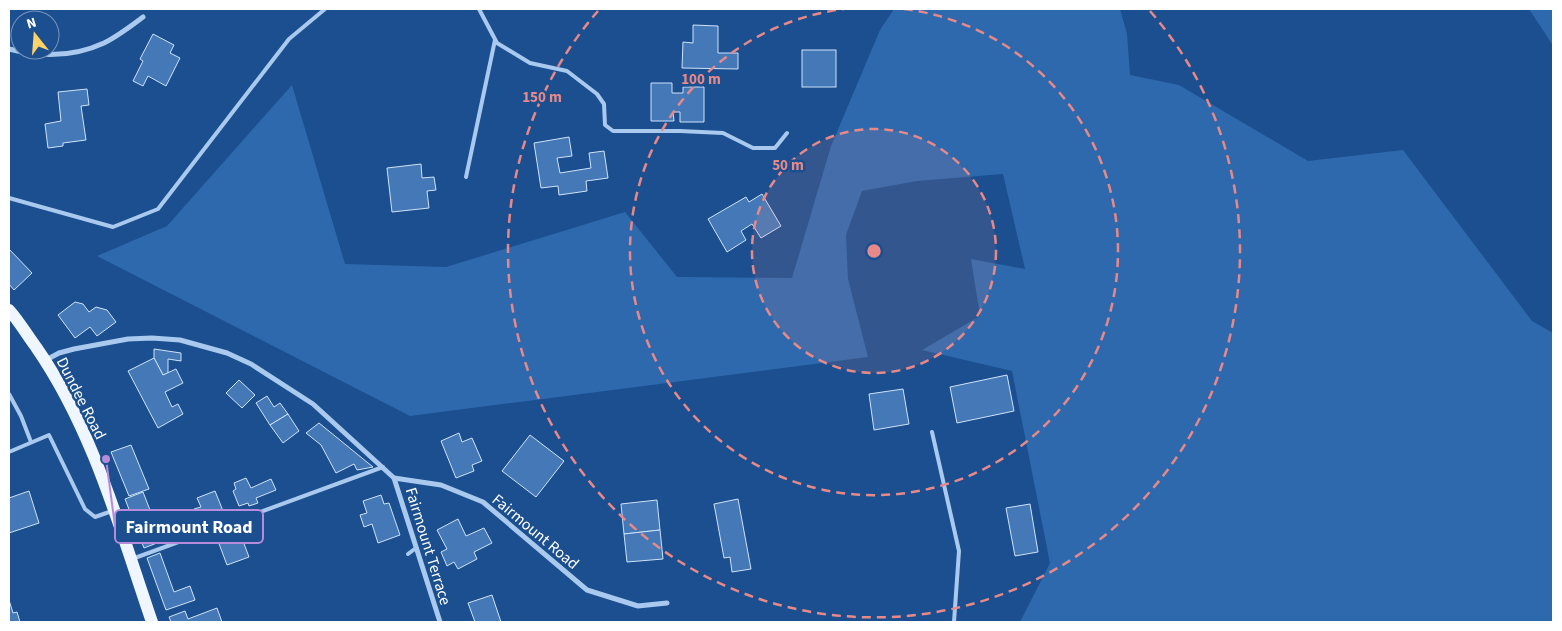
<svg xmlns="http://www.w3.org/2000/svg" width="1562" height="631" font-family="'Source Sans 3',sans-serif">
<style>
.green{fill:#2e69ad}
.building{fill:#4478b7;stroke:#cfe3fa}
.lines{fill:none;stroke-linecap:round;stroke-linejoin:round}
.lane{stroke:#a9c9ee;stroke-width:4}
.street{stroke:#a9c9ee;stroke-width:5}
.primary{stroke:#f0f6ff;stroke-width:12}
.ring{fill:none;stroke:#e88989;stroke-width:2.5;stroke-dasharray:9 6}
.labels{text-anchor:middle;stroke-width:5;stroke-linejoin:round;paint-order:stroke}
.street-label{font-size:16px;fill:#fff;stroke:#1b4f8f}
.centre{fill:#e88989;stroke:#1b4f8f;stroke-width:2.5}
.ring-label{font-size:15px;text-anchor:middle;font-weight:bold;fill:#e88989;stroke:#1b4f8f;stroke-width:5;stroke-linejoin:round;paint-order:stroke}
.leader{fill:none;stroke:#b68bdc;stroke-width:2}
.callout-dot{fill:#b68bdc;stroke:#1b4f8f;stroke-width:2}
.callout{fill:#1b4f8f;stroke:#b68bdc;stroke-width:2}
.callout-label{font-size:18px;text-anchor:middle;font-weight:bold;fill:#fff}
</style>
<rect width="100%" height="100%" fill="#1b4f8f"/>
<!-- green -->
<g class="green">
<path d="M894,9H1120L1127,34L1130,75L1179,85L1308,161L1403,150L1532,321L1553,333V622H1020L1050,563L1012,371L922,350L980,316L971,259L1025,269L1003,174L917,181L862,191L846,235L848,279L868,357L410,416L97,256L167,226L292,85L345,264L446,267L625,212L677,277L792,278L831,146L880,30Z"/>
<path d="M1529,9H1553V46L1550,41Z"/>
</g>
<!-- building -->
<g class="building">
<path d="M693,25L718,26V53H738V69L682,68L683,42L693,43Z"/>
<path d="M153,34L174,45L170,53L180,58L166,86L148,76L143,86L133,81L143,61L140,59Z"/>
<rect x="802" y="50" width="34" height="37"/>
<path d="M651,83H672V93H683V87H704V122H680V112H673L674,121H651Z"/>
<path d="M87,89L89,105L81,106L86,140L63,143V146L48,148L45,124L61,121L58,92Z"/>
<path d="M569,137L572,156L557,158L560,173L591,168L589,153L604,151L608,178L586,181L587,191L559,195L558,186L541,188L534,143Z"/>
<path d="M421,164L422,178L434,177L436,190L427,191L429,208L392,212L387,168Z"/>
<path d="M762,194L781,226L761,238L752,224L741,231L746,240L727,252L708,219L746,197L749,202Z"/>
<path d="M9,249L32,273L14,290L9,284Z"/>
<path d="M75,302L83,304L89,312L96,307L107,310L116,322L97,336L90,327L75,338L58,315Z"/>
<path d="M154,349L181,353V361L168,359V373L163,375L154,358Z"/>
<path d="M154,358L163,375L176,369L183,383L165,392L172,407L178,404L183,414L158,428L128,371Z"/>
<path d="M1007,375L1014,411L957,423L950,387Z"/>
<path d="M239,380L255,395L242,408L226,393Z"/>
<path d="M903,389L909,424L874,430L869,394Z"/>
<path d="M267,396L274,407L280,403L288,414L270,425L256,403Z"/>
<path d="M288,414L299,431L283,443L270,425Z"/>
<path d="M319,423L373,467L357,470L354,464L336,473L321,445L306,433Z"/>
<path d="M459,433L462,442L472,438L482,461L472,465L474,471L456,478L441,441Z"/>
<path d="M530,435L564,461L536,497L502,471Z"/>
<path d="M131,445L149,489L129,496L111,452Z"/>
<path d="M246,478L251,488L271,479L276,490L256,498L258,503L249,506L248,503L239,506L233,491L236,489L234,483Z"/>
<path d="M29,491L39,523L9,533V498Z"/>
<path d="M215,491L225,516L206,524L202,516L197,518L194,509L201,507L197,498Z"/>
<path d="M143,492L162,541L144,548L125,499Z"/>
<path d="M381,495L384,504L389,503L400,535L378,543L372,524L364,527L360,515L367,513L363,501Z"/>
<path d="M738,499L751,569L732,572L730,557L724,558L714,504Z"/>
<path d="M657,500L660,530L624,534L621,504Z"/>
<path d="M1030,504L1038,552L1015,556L1006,508Z"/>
<path d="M458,519L466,536L484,528L492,543L474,552L477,559L458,569L454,562L447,566L441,552L447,549L437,530Z"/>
<path d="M237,525L249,557L227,565L215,533Z"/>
<path d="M660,530L663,559L627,562L624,534Z"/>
<path d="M160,553L174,592L190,586L195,600L166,610L147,558Z"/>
<path d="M492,595L501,622H475L468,603Z"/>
<path d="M9,600L13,613L17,612L20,622H9Z"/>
<path d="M217,608L222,622H171L169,617L185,611L188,619Z"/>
</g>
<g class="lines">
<!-- lane -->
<g class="lane">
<path d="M479,9L497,43L530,63L567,71L597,94L604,104L605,125L613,131H680L723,133L753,148H775L787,133"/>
<path d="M466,177L495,40"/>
<path d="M9,198L113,227L158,209L289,39L325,9"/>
<path d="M9,394L21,416L31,442"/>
<path d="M932,432L959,551L954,622"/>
<path d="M9,452L49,435L85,509L95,517L112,511"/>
<path d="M408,554L416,548"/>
<path d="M132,559L383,467"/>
</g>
<!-- street -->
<g class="street">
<path d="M9,49C40,57 74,57 104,43C118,36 131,26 143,17"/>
<path d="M46,360L59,353L74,349L128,339L152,338L180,340L227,353L251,364L313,404L394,478L441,485L483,502L587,590L638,606L667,603"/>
<path d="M394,478L440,622"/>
</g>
<!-- primary -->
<path class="primary" d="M9,310C19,321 27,335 36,347C93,429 120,529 152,622"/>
</g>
<!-- distance rings -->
<circle cx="874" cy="251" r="122" fill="#e88989" fill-opacity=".12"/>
<g class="ring">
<circle cx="874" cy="251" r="122"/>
<path d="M904 9A244 244 0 1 1 844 9"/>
<path d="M1150 11A366 366 0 1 1 598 11"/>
</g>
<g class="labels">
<!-- street labels -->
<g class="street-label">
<text transform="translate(82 398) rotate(63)" y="6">Dundee Road</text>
<text transform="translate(536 531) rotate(40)" y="6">Fairmount Road</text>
<text transform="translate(429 546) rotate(73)" y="6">Fairmount Terrace</text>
</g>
</g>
<circle cx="874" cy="251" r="8" class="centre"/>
<g class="ring-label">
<text x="701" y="84">100 m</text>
<text x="542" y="102">150 m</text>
<text x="788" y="170">50 m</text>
</g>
<!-- callouts -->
<path class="leader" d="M106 459L115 526"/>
<circle class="callout-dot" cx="106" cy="459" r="5"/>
<rect class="callout" x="115" y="510" width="148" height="33" rx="5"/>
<g class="callout-label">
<text x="189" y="533">Fairmount Road</text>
</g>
<!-- border -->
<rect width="1562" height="631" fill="none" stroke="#ffffff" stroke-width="20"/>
<!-- north arrow -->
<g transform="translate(35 35) rotate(343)"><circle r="24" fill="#1b4f8f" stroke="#7695bc"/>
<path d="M0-4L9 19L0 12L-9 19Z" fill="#ffd166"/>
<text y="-8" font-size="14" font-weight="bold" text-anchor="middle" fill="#ffffff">N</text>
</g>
</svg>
